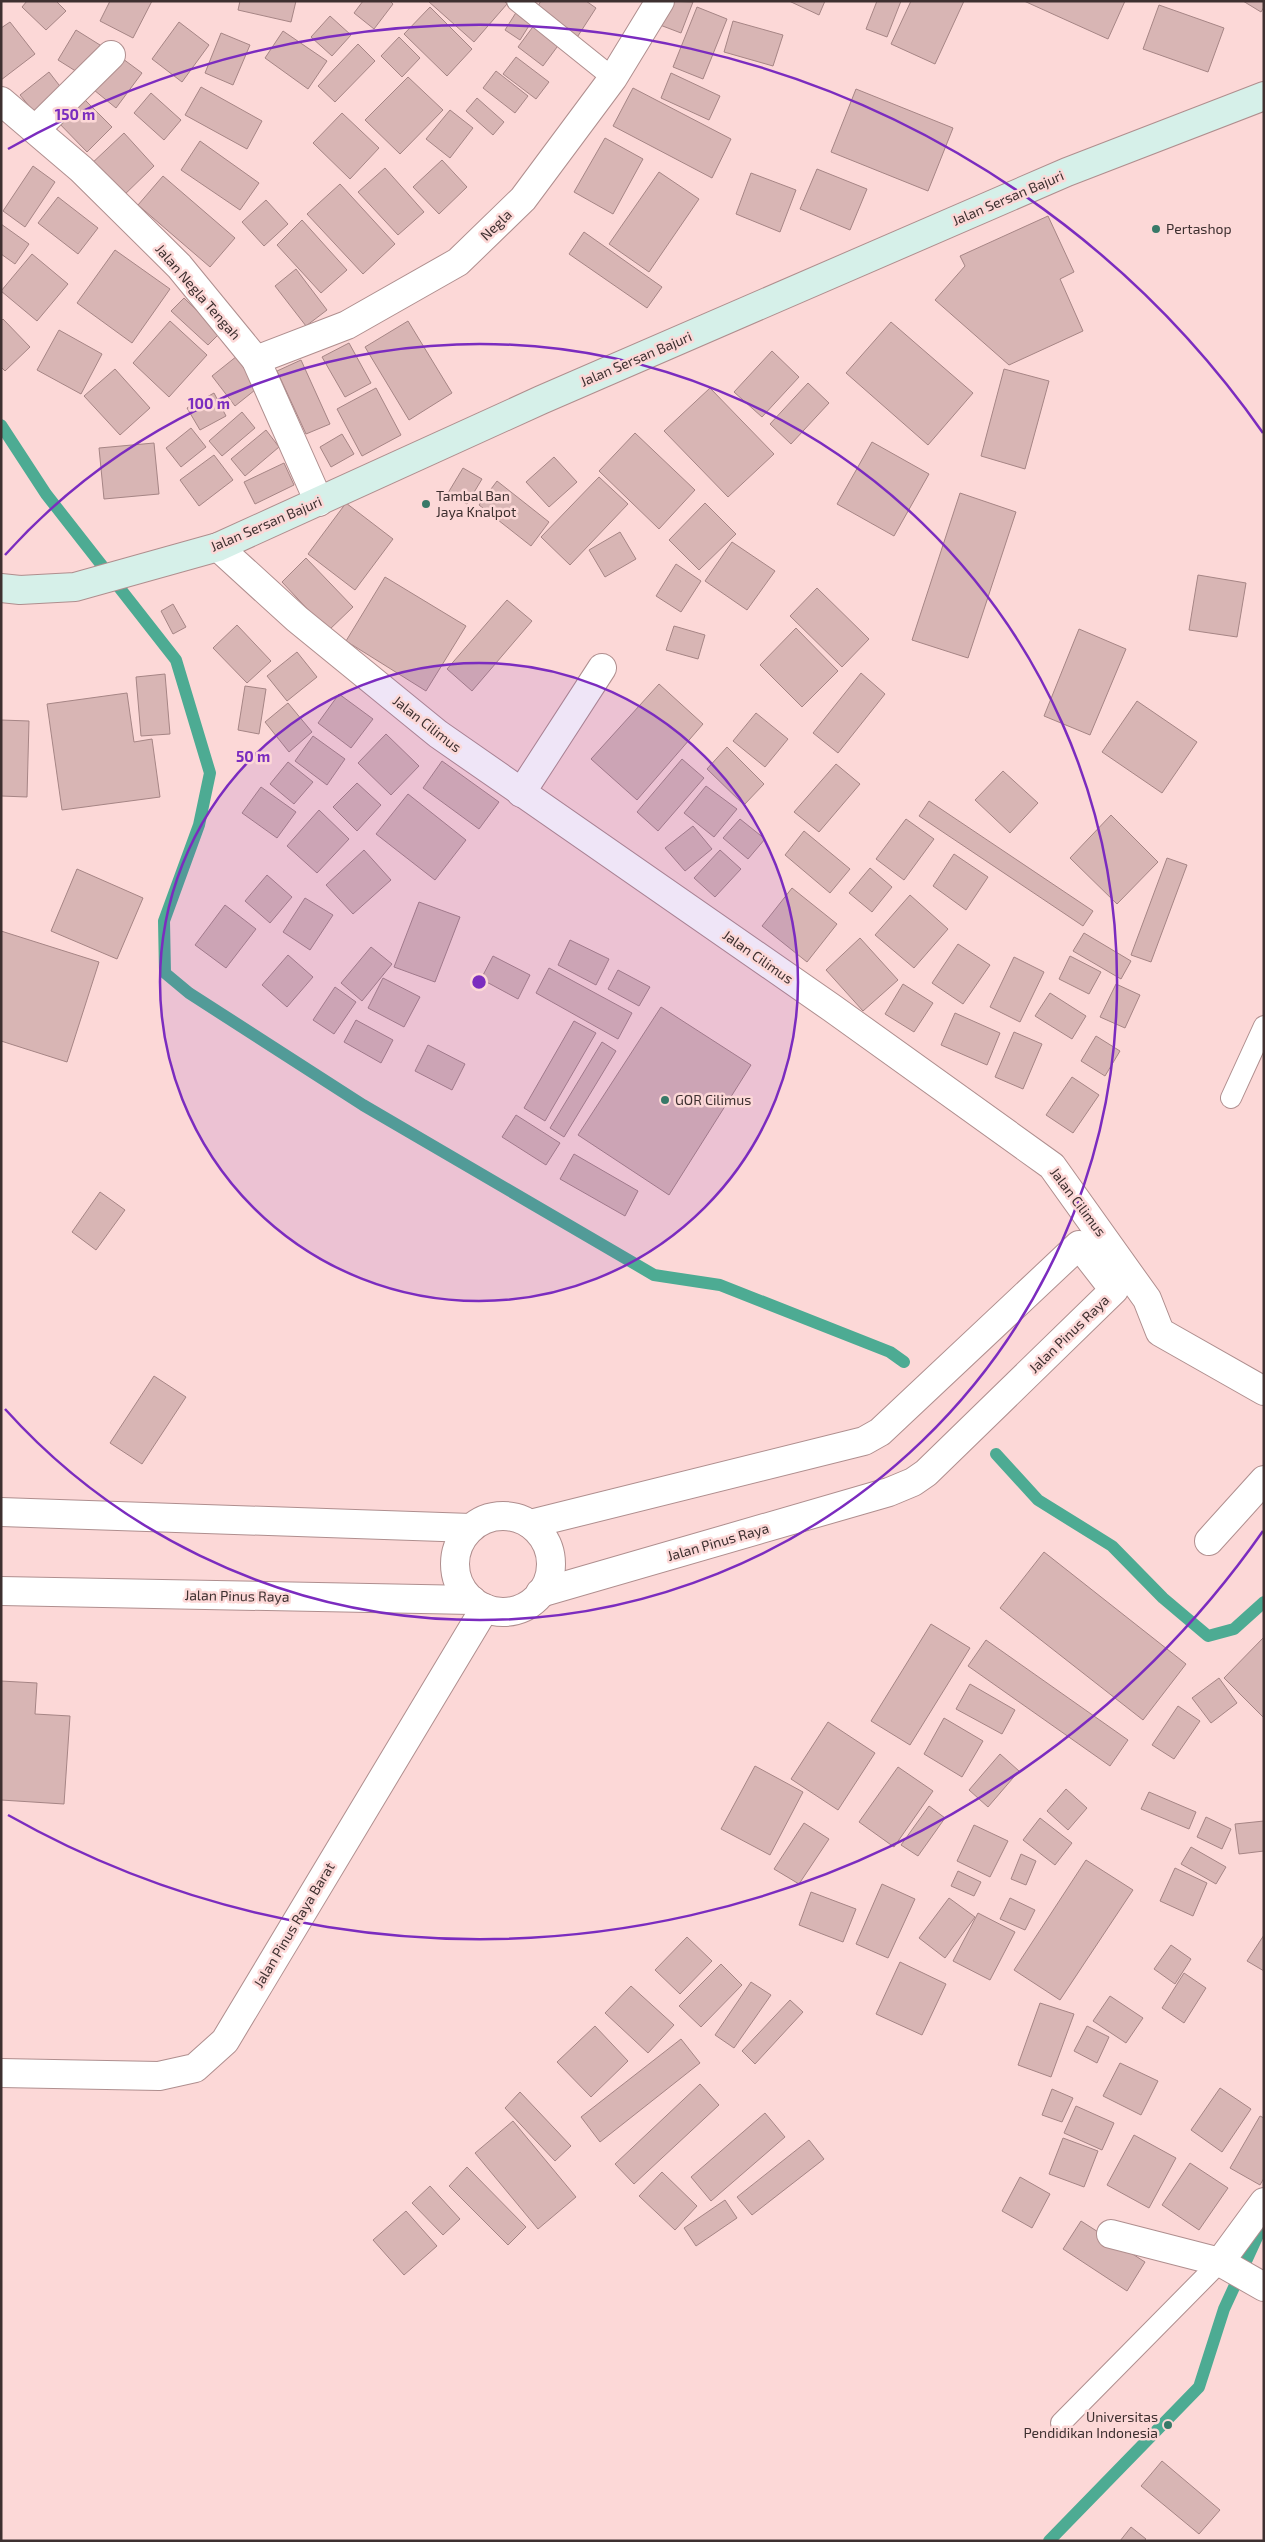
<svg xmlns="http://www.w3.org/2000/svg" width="1265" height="2542" font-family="'Exo 2',sans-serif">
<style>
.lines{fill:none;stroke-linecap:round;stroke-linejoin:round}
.stream{stroke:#4dab93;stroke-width:12}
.building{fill:#d8b5b4;stroke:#a68585}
.service-casing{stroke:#af8e8e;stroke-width:22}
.minor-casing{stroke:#af8e8e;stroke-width:30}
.secondary-casing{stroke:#af8e8e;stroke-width:30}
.service{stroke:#fff;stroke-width:20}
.minor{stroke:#fff;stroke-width:28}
.secondary{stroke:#d6f0e9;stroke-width:28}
.ring{fill:none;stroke:#7b2cbf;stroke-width:2.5}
.poi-dot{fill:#387968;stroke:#fcd8d7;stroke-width:2}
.labels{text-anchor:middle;stroke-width:5;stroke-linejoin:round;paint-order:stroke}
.street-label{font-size:14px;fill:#3e3030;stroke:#fcd8d7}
.poi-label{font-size:14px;fill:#3e3030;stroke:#fcd8d7;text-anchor:start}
.centre{fill:#7b2cbf;stroke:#fcd8d7;stroke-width:2.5}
.ring-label{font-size:15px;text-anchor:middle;font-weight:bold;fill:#7b2cbf;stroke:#fcd8d7;stroke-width:5;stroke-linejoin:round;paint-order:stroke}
</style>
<rect width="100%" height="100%" fill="#fcd8d7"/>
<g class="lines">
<!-- stream -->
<g class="stream">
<path d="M1,425L46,494L176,660L210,773L199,825L164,921L165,973L189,993L363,1105L654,1275L720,1285L890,1352L904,1362"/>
<path d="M996,1454L1038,1500L1112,1546L1163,1598L1208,1636L1234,1629L1264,1602"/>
<path d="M1049,2541L1199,2387L1224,2309L1264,2222"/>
</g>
</g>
<!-- building -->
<g class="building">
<path d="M27,1H56L66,11L46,30L22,7Z"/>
<path d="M110,1H152L133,38L100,21Z"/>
<path d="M240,1H296L291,22L238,10Z"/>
<path d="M363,1H390L393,4L374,29L354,13Z"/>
<path d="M428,1H504L507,4L474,42Z"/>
<path d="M541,1H586L596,8L576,39L534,12Z"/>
<path d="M669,1L693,2L681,33L660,25Z"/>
<path d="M789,1H825L819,15Z"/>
<path d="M877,1H901L887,37L866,29Z"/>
<path d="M911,1H964L935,64L891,44Z"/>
<path d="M1024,1H1125L1108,39Z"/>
<path d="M1243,1H1264V7L1261,12Z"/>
<path d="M1159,5L1224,28L1208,72L1143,49Z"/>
<path d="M430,7L472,49L447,76L404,34Z"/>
<path d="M697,7L727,19L703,79L673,67Z"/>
<path d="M517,11L532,21L520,40L505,30Z"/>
<path d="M330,16L351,35L332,56L311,37Z"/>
<path d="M733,21L783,35L773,66L724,52Z"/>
<path d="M10,22L35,54L1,80V28Z"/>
<path d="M179,22L209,45L182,82L152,59Z"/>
<path d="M535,24L560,43L543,66L518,47Z"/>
<path d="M76,30L100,45L82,75L58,60Z"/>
<path d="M283,31L327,61L308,89L265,58Z"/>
<path d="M221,33L250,45L233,85L205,73Z"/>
<path d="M399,37L420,58L402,77L381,56Z"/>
<path d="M358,44L375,61L335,102L318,86Z"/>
<path d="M119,56L142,73L116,108L94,90Z"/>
<path d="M516,57L549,82L536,99L503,74Z"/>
<path d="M496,71L528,96L515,113L483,88Z"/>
<path d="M49,72L66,94L38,117L20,95Z"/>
<path d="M671,73L720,96L709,120L661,98Z"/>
<path d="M408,77L443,110L400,154L365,120Z"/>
<path d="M201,87L262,121L247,149L185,115Z"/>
<path d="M633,88L731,139L712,178L613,126Z"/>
<path d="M856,89L953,128L928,191L831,152Z"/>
<path d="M151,93L181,120L164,140L134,113Z"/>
<path d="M80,95L112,127L87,152L55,119Z"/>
<path d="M477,98L504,122L493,135L466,111Z"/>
<path d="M450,110L473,128L450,158L426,139Z"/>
<path d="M342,113L379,148L350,179L313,143Z"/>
<path d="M124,133L154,166L120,199L89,166Z"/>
<path d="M605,138L643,159L613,214L574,192Z"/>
<path d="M200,141L259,183L240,210L181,170Z"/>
<path d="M442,160L467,187L439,214L413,187Z"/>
<path d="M33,166L55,182L25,227L3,211Z"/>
<path d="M385,168L424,212L398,235L358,192Z"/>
<path d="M817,169L867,189L850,230L800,209Z"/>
<path d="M659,172L699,199L649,272L609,244Z"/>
<path d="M751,173L796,190L780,232L736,214Z"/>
<path d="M163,176L235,238L210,267L138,205Z"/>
<path d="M340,184L395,244L363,274L307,214Z"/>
<path d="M58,197L98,228L78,254L38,223Z"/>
<path d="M266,200L288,224L264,246L242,222Z"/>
<path d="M1048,216L1074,272L1060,279L1083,331L1009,365L935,300L965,266L960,256Z"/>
<path d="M302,220L347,270L321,293L277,245Z"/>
<path d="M1,224L29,244L15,264L1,254Z"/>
<path d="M584,232L662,287L647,308L569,254Z"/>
<path d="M115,250L170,289L132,343L77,303Z"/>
<path d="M32,254L68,284L37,321L1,291Z"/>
<path d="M296,269L327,310L306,326L275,286Z"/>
<path d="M184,298L220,333L208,345L171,311Z"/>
<path d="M3,319L30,347L5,371L1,367V321Z"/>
<path d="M170,321L207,355L169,397L133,363Z"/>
<path d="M408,321L452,393L409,420L365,347Z"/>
<path d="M891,322L973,393L928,445L846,373Z"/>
<path d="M59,330L102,354L81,394L37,370Z"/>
<path d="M349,343L371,383L345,397L322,357Z"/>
<path d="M772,351L799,377L762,417L734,392Z"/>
<path d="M237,356L260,386L235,406L212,376Z"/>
<path d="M301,360L330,424L306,434L277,371Z"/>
<path d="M115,369L150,408L120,435L84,396Z"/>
<path d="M1004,369L1049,381L1025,469L981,456Z"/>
<path d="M808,383L829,403L791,444L770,424Z"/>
<path d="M376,388L401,435L362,456L337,409Z"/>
<path d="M710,388L774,454L728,497L664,431Z"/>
<path d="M214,393L226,416L200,430L187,408Z"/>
<path d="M242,412L255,428L222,456L209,441Z"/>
<path d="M191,428L206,447L181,467L166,448Z"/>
<path d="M266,430L279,447L245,476L231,459Z"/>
<path d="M635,433L695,490L659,529L599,471Z"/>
<path d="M342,434L354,454L331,467L320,447Z"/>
<path d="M872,442L929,474L894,536L837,504Z"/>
<path d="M154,443L159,494L104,499L99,448Z"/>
<path d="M214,455L233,480L199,506L180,480Z"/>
<path d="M554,457L577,482L549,507L526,482Z"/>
<path d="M284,463L294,485L255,504L244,482Z"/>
<path d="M463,468L482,479L467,504L448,493Z"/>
<path d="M599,477L628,504L570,565L541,537Z"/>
<path d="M497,481L549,522L531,546L479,505Z"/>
<path d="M960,493L1016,512L968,658L912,640Z"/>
<path d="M346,503L393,539L355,590L308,554Z"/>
<path d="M705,503L736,534L699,570L669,540Z"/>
<path d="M620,532L636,559L605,577L589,550Z"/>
<path d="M732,542L775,571L747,610L705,581Z"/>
<path d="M306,558L353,607L328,631L282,582Z"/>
<path d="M676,564L701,581L681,612L656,596Z"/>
<path d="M1198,575L1246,583L1237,637L1189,630Z"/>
<path d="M385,577L466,626L426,691L346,641Z"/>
<path d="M817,588L869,639L842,667L790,616Z"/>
<path d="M507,600L532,621L472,691L447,669Z"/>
<path d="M173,604L186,627L173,634L161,611Z"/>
<path d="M237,625L271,661L247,683L213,648Z"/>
<path d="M674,626L705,635L698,659L666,650Z"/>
<path d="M796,628L838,671L802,707L760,665Z"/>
<path d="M1079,629L1126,649L1090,735L1044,716Z"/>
<path d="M297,652L317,677L287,701L267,676Z"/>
<path d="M861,673L885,694L838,753L813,733Z"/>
<path d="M165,674L170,734L141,736L136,677Z"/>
<path d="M659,684L703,724L637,800L591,759Z"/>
<path d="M245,686L266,689L259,734L238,730Z"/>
<path d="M127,693L134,742L152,739L160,797L62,810L47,704Z"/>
<path d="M339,694L373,719L351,748L318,723Z"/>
<path d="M1137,701L1197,742L1162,793L1102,752Z"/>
<path d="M288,703L312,732L289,752L265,722Z"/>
<path d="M756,713L788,739L765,767L733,741Z"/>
<path d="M1,720L29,721L27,797L1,796Z"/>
<path d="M386,734L419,766L391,795L358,763Z"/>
<path d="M313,736L345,759L327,785L295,761Z"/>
<path d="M727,747L764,784L744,805L707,769Z"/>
<path d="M682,759L704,778L658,831L637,812Z"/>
<path d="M442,761L499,802L479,829L423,788Z"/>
<path d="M288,762L313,782L294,804L270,784Z"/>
<path d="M836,764L860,784L819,832L794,812Z"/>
<path d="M1003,771L1038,803L1010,833L975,800Z"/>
<path d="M357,783L381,805L357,831L333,807Z"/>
<path d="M706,786L737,809L714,837L684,813Z"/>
<path d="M261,787L296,812L277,838L242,813Z"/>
<path d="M408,794L466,840L435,880L376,834Z"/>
<path d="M929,801L1093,911L1083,926L919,816Z"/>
<path d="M319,810L349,839L317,873L287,846Z"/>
<path d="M1111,815L1158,862L1117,904L1070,858Z"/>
<path d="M740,819L765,839L748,859L723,838Z"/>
<path d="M906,819L934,839L904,880L876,859Z"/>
<path d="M693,826L712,849L685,871L665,848Z"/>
<path d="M804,831L850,869L830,893L785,855Z"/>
<path d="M364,850L391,880L353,914L326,885Z"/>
<path d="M720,850L741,869L715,897L694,878Z"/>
<path d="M954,854L988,877L966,910L933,886Z"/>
<path d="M1167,858L1187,865L1151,962L1131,955Z"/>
<path d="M870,868L892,887L872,912L849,893Z"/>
<path d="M77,869L143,898L117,959L51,931Z"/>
<path d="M267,875L292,897L270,923L245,901Z"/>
<path d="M792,888L837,924L807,962L762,926Z"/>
<path d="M910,895L948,929L914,968L875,935Z"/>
<path d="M305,898L333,915L310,950L283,932Z"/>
<path d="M419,902L460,917L435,982L394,967Z"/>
<path d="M225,905L256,929L226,968L195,945Z"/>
<path d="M1,931L99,962L67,1062L1,1041Z"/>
<path d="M1084,933L1131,961L1121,979L1073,951Z"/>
<path d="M860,938L898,980L863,1011L826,970Z"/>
<path d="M570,940L609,959L596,985L558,965Z"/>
<path d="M958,944L990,965L963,1004L932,983Z"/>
<path d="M371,947L392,964L362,1001L341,983Z"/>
<path d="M288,955L313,977L287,1007L262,985Z"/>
<path d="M493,956L530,975L518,999L481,979Z"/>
<path d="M1070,956L1101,972L1089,994L1059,979Z"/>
<path d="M1014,957L1044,972L1020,1022L990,1007Z"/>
<path d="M549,968L632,1013L618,1039L536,993Z"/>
<path d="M618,970L650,987L639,1006L608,989Z"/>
<path d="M383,978L420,997L404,1027L368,1008Z"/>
<path d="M903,984L933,1003L914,1032L885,1014Z"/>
<path d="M1116,984L1140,995L1125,1028L1100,1017Z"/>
<path d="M335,987L356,1002L334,1034L313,1020Z"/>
<path d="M1050,993L1086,1016L1072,1039L1035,1016Z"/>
<path d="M661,1007L751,1065L669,1195L578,1135Z"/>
<path d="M955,1013L1000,1033L987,1065L941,1045Z"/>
<path d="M356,1020L393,1040L381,1063L344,1042Z"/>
<path d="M574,1021L596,1033L545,1121L524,1108Z"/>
<path d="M1014,1032L1042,1044L1023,1089L995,1077Z"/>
<path d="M1096,1036L1120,1051L1105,1076L1081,1061Z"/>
<path d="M602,1042L616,1051L564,1137L550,1128Z"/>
<path d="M428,1045L465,1064L452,1090L415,1071Z"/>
<path d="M1072,1077L1099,1095L1073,1133L1046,1115Z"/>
<path d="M516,1115L560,1143L546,1165L502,1137Z"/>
<path d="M574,1154L638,1191L625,1216L560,1179Z"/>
<path d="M100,1192L125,1210L96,1250L72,1232Z"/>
<path d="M154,1376L186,1397L142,1464L110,1443Z"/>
<path d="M1044,1552L1186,1664L1143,1720L1000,1608Z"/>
<path d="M931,1624L970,1648L910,1745L871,1721Z"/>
<path d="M1264,1637V1718L1224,1678Z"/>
<path d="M986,1640L1128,1740L1110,1766L968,1666Z"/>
<path d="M1219,1678L1237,1703L1211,1723L1192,1698Z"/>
<path d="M1,1681L37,1683L35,1714L70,1716L64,1804L1,1800Z"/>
<path d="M970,1684L1015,1710L1002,1734L956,1709Z"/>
<path d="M1178,1706L1200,1721L1174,1759L1152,1745Z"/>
<path d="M944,1718L983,1741L962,1777L924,1754Z"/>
<path d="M828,1722L875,1753L838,1810L791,1779Z"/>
<path d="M1000,1754L1019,1771L988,1807L969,1790Z"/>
<path d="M755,1766L803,1792L770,1855L721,1829Z"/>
<path d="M898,1767L933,1791L894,1847L859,1822Z"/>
<path d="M1066,1789L1087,1808L1068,1830L1047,1811Z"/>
<path d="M1149,1792L1196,1812L1189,1829L1141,1809Z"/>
<path d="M929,1806L945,1818L918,1856L901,1845Z"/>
<path d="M1206,1817L1231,1829L1222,1849L1197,1837Z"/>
<path d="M1040,1818L1072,1843L1055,1865L1023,1840Z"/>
<path d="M1264,1821V1851L1239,1854L1235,1824Z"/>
<path d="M804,1823L829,1839L799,1884L774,1869Z"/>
<path d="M974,1825L1008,1841L990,1877L957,1861Z"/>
<path d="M1191,1847L1226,1867L1216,1884L1181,1864Z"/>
<path d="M1021,1854L1036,1861L1026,1885L1011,1879Z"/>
<path d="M1086,1860L1133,1890L1060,2000L1014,1970Z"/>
<path d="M1175,1868L1207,1883L1193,1916L1160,1901Z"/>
<path d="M958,1871L981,1882L974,1896L951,1886Z"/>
<path d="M882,1884L915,1899L888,1958L856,1944Z"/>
<path d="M811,1892L856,1909L843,1942L799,1925Z"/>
<path d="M949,1898L975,1917L945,1958L919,1938Z"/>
<path d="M1010,1898L1035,1910L1025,1930L1000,1919Z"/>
<path d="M978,1913L1015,1932L990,1980L953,1961Z"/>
<path d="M1264,1935V1971L1247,1961Z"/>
<path d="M687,1937L712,1961L680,1994L655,1970Z"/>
<path d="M1171,1945L1191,1959L1175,1984L1154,1969Z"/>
<path d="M900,1962L946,1984L922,2035L876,2014Z"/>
<path d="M721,1964L742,1985L701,2027L679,2006Z"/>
<path d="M1184,1973L1206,1988L1184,2023L1162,2008Z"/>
<path d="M751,1982L771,1995L734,2048L715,2035Z"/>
<path d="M631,1986L674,2025L648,2053L605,2013Z"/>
<path d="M1110,1996L1143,2018L1126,2043L1093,2021Z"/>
<path d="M790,2000L803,2012L755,2064L742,2051Z"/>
<path d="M1040,2003L1074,2014L1051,2077L1018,2065Z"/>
<path d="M595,2026L628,2061L591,2097L557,2062Z"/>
<path d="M1087,2026L1109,2037L1097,2063L1074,2051Z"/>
<path d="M681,2039L700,2063L600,2142L581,2117Z"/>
<path d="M1120,2063L1158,2081L1141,2115L1103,2096Z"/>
<path d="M700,2084L719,2105L634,2184L615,2164Z"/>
<path d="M1220,2088L1251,2109L1222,2152L1191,2130Z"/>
<path d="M1052,2089L1073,2098L1062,2122L1042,2115Z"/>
<path d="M520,2092L571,2146L555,2161L505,2108Z"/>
<path d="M1076,2106L1114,2123L1102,2150L1064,2133Z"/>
<path d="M765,2113L785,2137L711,2201L691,2177Z"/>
<path d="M1260,2116L1264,2118V2178L1260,2185L1230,2168Z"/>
<path d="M513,2121L576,2197L538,2229L475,2153Z"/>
<path d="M1134,2135L1176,2158L1149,2208L1107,2185Z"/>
<path d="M1063,2138L1098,2151L1084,2187L1049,2174Z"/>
<path d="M809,2140L824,2159L752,2215L737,2197Z"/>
<path d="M1190,2163L1228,2188L1199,2230L1162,2205Z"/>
<path d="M467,2167L526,2227L508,2245L449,2186Z"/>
<path d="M662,2172L697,2206L675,2230L639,2196Z"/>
<path d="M1020,2177L1050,2194L1032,2228L1002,2211Z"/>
<path d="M430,2186L460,2219L443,2235L412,2203Z"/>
<path d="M725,2200L737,2218L696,2246L684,2228Z"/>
<path d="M406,2211L437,2246L404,2275L373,2240Z"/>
<path d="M1081,2221L1145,2262L1127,2291L1063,2249Z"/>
<path d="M1162,2461L1220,2510L1199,2534L1141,2486Z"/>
<path d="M1131,2527L1146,2539L1144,2541H1120Z"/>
</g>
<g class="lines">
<defs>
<g id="service">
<path d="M517,1L613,78"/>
<path d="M1231,1098L1264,1026"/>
<path d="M1061,2423L1220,2262"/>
</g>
<g id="minor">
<path d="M1,101L81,169L179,266L256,360L319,502"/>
<path d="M36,129L111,55"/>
<path d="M256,360L347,325L458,262L523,199L613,78L660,1"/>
<path d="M218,547L297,619L438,734L832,1008L1052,1166L1147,1299L1160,1332L1264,1391"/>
<path d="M521,793L602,668"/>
<path d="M1,1512L471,1528"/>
<circle cx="503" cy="1564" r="48"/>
<path d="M530,1524L864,1441L880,1432L1079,1245L1114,1290L926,1473L913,1482L889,1492L540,1593"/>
<path d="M1209,1541L1264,1480"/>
<path d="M1,1591L472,1600"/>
<path d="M1,2073L159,2076L195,2068L225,2041L485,1608"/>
<path d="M1111,2234L1220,2262L1264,2287"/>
<path d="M1220,2262L1264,2202"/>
</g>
<path id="secondary" d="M1,588L20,590L75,587L218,547L541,400L1067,172L1264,96"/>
</defs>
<!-- service casing -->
<use href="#service" class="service-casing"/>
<!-- minor casing -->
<use href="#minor" class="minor-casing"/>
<!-- secondary casing -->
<use href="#secondary" class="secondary-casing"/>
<!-- service -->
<use href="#service" class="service"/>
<!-- minor -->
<use href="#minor" class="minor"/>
<!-- secondary -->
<use href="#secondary" class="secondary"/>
</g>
<!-- distance rings -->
<circle cx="479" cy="982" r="319" fill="#7b2cbf" fill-opacity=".12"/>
<g class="ring">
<circle cx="479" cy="982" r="319"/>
<path d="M5 555A638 638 0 1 1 5 1409"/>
<path d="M1263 1531A957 957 0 0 1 8 1815M8 149A957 957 0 0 1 1263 433"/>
</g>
<!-- markers -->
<g class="poi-dot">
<circle cx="1156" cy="229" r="5"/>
<circle cx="426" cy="504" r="5"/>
<circle cx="665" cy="1100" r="5"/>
<circle cx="1168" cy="2425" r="5"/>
</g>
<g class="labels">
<!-- street labels -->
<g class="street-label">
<text transform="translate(1008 198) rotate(-23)" y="5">Jalan Sersan Bajuri</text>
<text transform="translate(496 225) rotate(-44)" y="5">Negla</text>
<text transform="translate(198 292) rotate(49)" y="5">Jalan Negla Tengah</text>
<text transform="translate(636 359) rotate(-23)" y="5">Jalan Sersan Bajuri</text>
<text transform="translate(266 524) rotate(-23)" y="5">Jalan Sersan Bajuri</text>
<text transform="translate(427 724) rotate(38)" y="5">Jalan Cilimus</text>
<text transform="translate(758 957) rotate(35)" y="5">Jalan Cilimus</text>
<text transform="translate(1078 1202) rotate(53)" y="5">Jalan Cilimus</text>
<text transform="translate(1069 1334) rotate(-44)" y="5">Jalan Pinus Raya</text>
<text transform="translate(718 1542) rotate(-16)" y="5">Jalan Pinus Raya</text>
<text transform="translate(237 1596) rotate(1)" y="5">Jalan Pinus Raya</text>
<text transform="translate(294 1925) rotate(-59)" y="5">Jalan Pinus Raya Barat</text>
</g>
<!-- poi labels -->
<g class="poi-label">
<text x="1166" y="234">Pertashop</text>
<text x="436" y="501">Tambal Ban<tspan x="436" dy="16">Jaya Knalpot</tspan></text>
<text x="675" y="1105">GOR Cilimus</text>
<text x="1158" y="2422" text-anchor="end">Universitas<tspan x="1158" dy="16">Pendidikan Indonesia</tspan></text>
</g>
</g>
<circle cx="479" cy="982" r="8" class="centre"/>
<g class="ring-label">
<text x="75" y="120">150 m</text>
<text x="209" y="409">100 m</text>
<text x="253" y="762">50 m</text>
</g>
<!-- border -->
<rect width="1265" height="2542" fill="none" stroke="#3e3030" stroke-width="5"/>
</svg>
